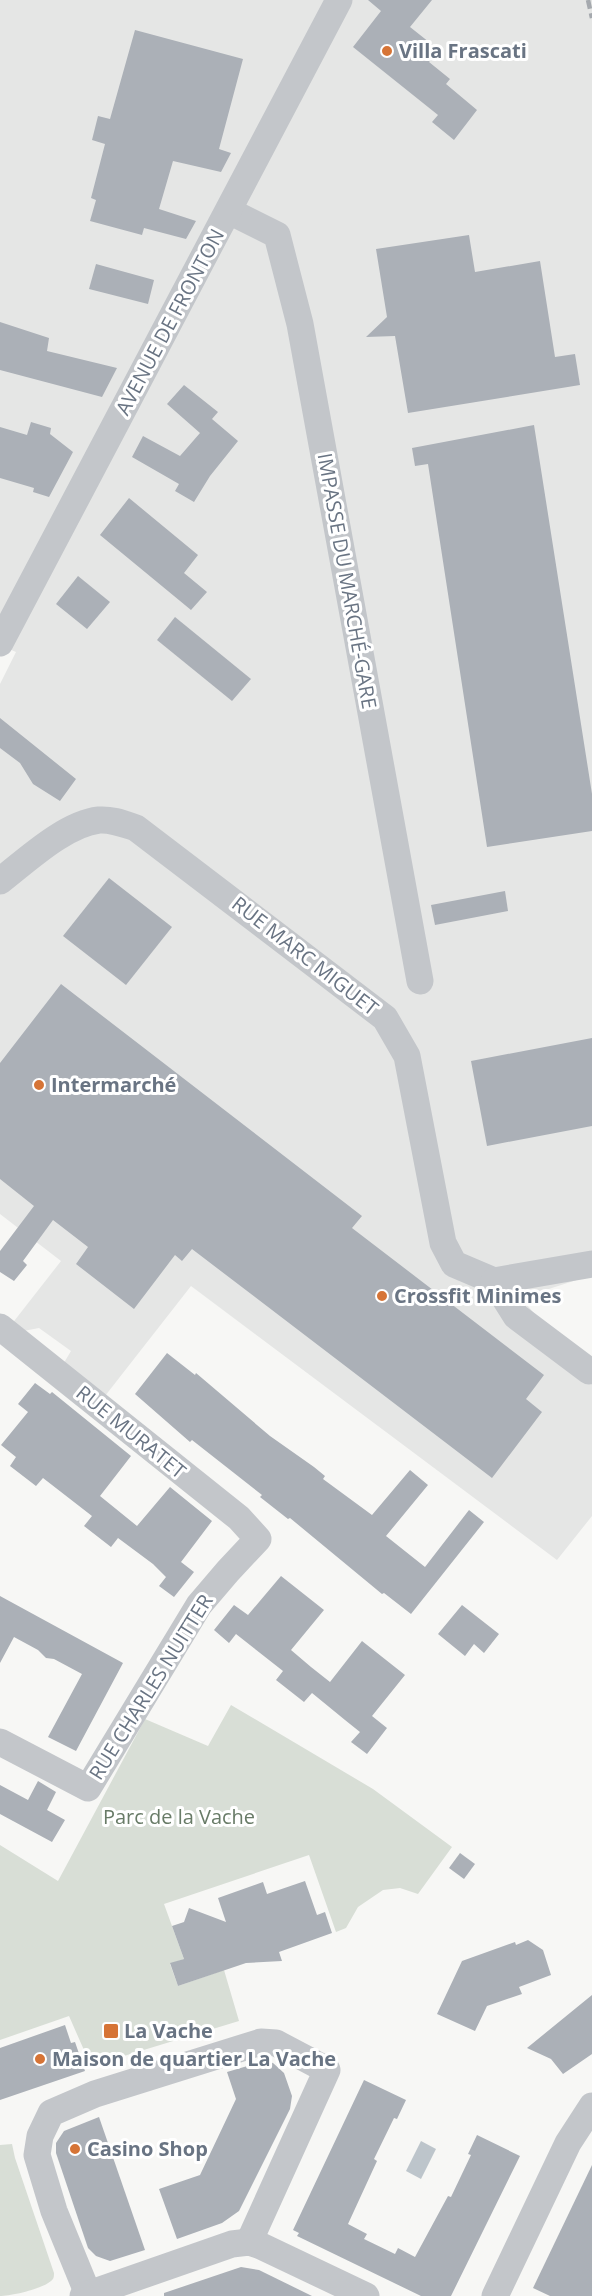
<svg xmlns="http://www.w3.org/2000/svg" width="592" height="2296" font-family="'Open Sans',sans-serif">
<style>
.built{fill:#e5e6e5}
.green{fill:#d8ded6}
.water{fill:#bdc5cb}
.building{fill:#abb0b7}
.lines{fill:none;stroke-linecap:round;stroke-linejoin:round}
.minor{stroke:#c3c6ca;stroke-width:27}
.rail{stroke:#a5a9ae;stroke-width:4.5;stroke-dasharray:9 4.5;stroke-linecap:butt}
.poi-dot{fill:#d67436;stroke:#fff;stroke-width:2}
.labels{text-anchor:middle;stroke-width:6;stroke-linejoin:round;paint-order:stroke}
.poi-label{font-size:20px;font-weight:bold;fill:#697483;stroke:#fff;text-anchor:start}
.street-label{font-size:20px;fill:#697483;stroke:#fff}
.park-label{font-size:20px;fill:#687b67;stroke:#fff}
</style>
<rect width="100%" height="100%" fill="#f7f7f5"/>
<!-- built -->
<path class="built" d="M0,0H592V1275L521,1298L592,1381V1516L557,1560L191,1286L105,1396L62,1366L71,1351L39,1328L18,1332L11,1325L61,1261L0,1214V684L16,652L0,645Z"/>
<!-- green -->
<g class="green">
<path d="M231,1705L373,1789L452,1847L418,1894L400,1888L383,1890L358,1907L346,1928L336,1932L309,1855L164,1904L184,1959L170,1964L178,1986L224,1970L239,2021L91,2066L69,2016L0,2040V1845L58,1881L145,1719L208,1746Z"/>
<path d="M12,2144L15,2158L54,2273C54,2276 54,2279 51,2281C42,2289 11,2296 0,2296V2145Z"/>
</g>
<!-- water -->
<path class="water" d="M421,2141L436,2149L421,2179L406,2171Z"/>
<!-- building -->
<g class="building">
<path d="M368,0H432L410,27L439,50L429,62L450,79L446,84L477,110L454,140L432,122L438,115L353,47L381,11Z"/>
<path d="M135,30L243,59L219,149L231,153L221,172L173,161L159,209L196,221L186,239L144,228L142,235L90,221L96,200L91,198L105,144L92,140L98,116L110,119Z"/>
<path d="M469,235L475,272L540,261L555,357L575,354L580,385L408,413L395,336L366,337L387,317L376,249Z"/>
<path d="M96,264L154,280L148,304L89,289Z"/>
<path d="M0,322L49,338L47,351L117,368L102,397L0,370Z"/>
<path d="M184,385L218,412L212,419L238,441L210,476L194,502L175,491L179,484L132,457L143,436L180,456L200,433L167,404Z"/>
<path d="M31,422L51,428L50,434L73,452L49,497L33,492L34,488L0,478V427L27,435Z"/>
<path d="M534,425L592,794V831L487,847L428,464L415,466L412,448Z"/>
<path d="M129,498L198,555L184,573L207,592L191,610L100,535Z"/>
<path d="M78,576L110,602L87,629L56,604Z"/>
<path d="M175,617L251,679L232,701L157,640Z"/>
<path d="M0,718L76,779L60,801L33,784L20,763L0,748Z"/>
<path d="M109,878L172,927L126,985L63,936Z"/>
<path d="M505,891L508,911L435,925L431,905Z"/>
<path d="M61,984L362,1216L352,1228L544,1375L526,1399L542,1412L492,1478L192,1249L182,1261L175,1255L134,1309L76,1264L88,1247L53,1220L23,1261L27,1265L14,1281L0,1272V1251L34,1206L0,1179V1063Z"/>
<path d="M592,1038V1126L487,1146L471,1061Z"/>
<path d="M167,1353L195,1375L196,1373L270,1436L314,1467L325,1476L323,1479L372,1515L410,1470L428,1485L386,1536L425,1567L469,1510L484,1522L411,1614L384,1593L382,1594L290,1518L288,1519L260,1497L262,1495L192,1440L190,1442L135,1394Z"/>
<path d="M35,1383L50,1394L52,1392L131,1456L100,1496L137,1526L170,1487L212,1521L181,1562L194,1572L174,1597L159,1586L166,1577L153,1564L118,1538L111,1547L84,1526L92,1516L43,1478L36,1486L10,1466L16,1457L1,1445L28,1412L18,1404Z"/>
<path d="M281,1576L324,1610L291,1650L311,1667L330,1682L362,1641L405,1675L372,1716L387,1728L367,1754L351,1742L360,1732L345,1720L312,1693L304,1702L276,1680L283,1671L236,1634L229,1643L214,1630L234,1605L248,1615Z"/>
<path d="M0,1596L123,1663L76,1751L48,1737L82,1674L54,1659L46,1658L38,1650L14,1637L0,1663Z"/>
<path d="M462,1605L499,1634L484,1653L474,1644L465,1656L438,1634Z"/>
<path d="M38,1781L56,1792L47,1810L65,1820L52,1842L0,1814V1785L28,1800Z"/>
<path d="M460,1853L475,1864L464,1879L449,1868Z"/>
<path d="M305,1881L317,1915L325,1912L332,1933L279,1952L282,1961L246,1963L178,1986L170,1963L184,1959L172,1926L184,1922L189,1908L226,1922L218,1898L263,1882L267,1894Z"/>
<path d="M528,1940L543,1950L551,1975L519,1987L522,1994L487,2006L475,2031L437,2014L462,1961L515,1942L516,1945Z"/>
<path d="M592,1995V2054L563,2074L551,2059L527,2048Z"/>
<path d="M65,2025L71,2043L75,2042L85,2071L0,2100V2048Z"/>
<path d="M264,2061L273,2063L284,2073L292,2096L290,2109L239,2211L222,2223L177,2239L159,2189L200,2175L236,2099L227,2072Z"/>
<path d="M364,2080L406,2100L397,2119L394,2118L374,2159L377,2161L348,2224L367,2234L364,2239L395,2254L398,2248L415,2257L448,2196L451,2197L471,2155L468,2154L477,2135L520,2156L451,2296H421L297,2236L299,2233L293,2230Z"/>
<path d="M99,2117L145,2250L110,2261L96,2256L88,2248L56,2153V2143L64,2131Z"/>
<path d="M592,2165V2296H550L533,2288Z"/>
<path d="M241,2267L259,2270L312,2296H164V2293Z"/>
</g>
<g class="lines">
<!-- minor -->
<g class="minor">
<path d="M229,211L277,235L300,324L420,981"/>
<path d="M0,643L339,0"/>
<path d="M0,881C27,860 65,824 99,820C112,819 124,824 136,828L385,1018L407,1056L443,1243L454,1264L494,1281L516,1316L589,1371"/>
<path d="M494,1281L592,1264"/>
<path d="M0,1327L239,1518L258,1539L228,1571L199,1605L88,1788L0,1742"/>
<path d="M88,2294L54,2211L37,2155L40,2136L51,2113L95,2094L261,2042L276,2043L327,2070L249,2242"/>
<path d="M83,2296L232,2244L249,2242L261,2246L366,2296"/>
<path d="M495,2296L568,2143L592,2106"/>
</g>
<!-- rail -->
<path class="rail" d="M588,0L592,18"/>
</g>
<!-- markers -->
<g class="poi-dot">
<circle cx="387" cy="51" r="6"/>
<circle cx="39" cy="1085" r="6"/>
<circle cx="382" cy="1296" r="6"/>
<rect x="103" y="2023" width="16" height="16" rx="3"/>
<circle cx="40" cy="2059" r="6"/>
<circle cx="75" cy="2149" r="6"/>
</g>
<g class="labels">
<!-- poi labels -->
<g class="poi-label">
<text x="399" y="58">Villa Frascati</text>
<text x="51" y="1092">Intermarché</text>
<text x="394" y="1303">Crossfit Minimes</text>
<text x="124" y="2038">La Vache</text>
<text x="52" y="2066">Maison de quartier La Vache</text>
<text x="87" y="2156">Casino Shop</text>
</g>
<!-- street labels -->
<g class="street-label">
<text transform="translate(170 322) rotate(-62)" y="7">AVENUE DE FRONTON</text>
<text transform="translate(347 581) rotate(80)" y="7">IMPASSE DU MARCHÉ-GARE</text>
<text transform="translate(305 956) rotate(38)" y="7">RUE MARC MIGUET</text>
<text transform="translate(131 1432) rotate(39)" y="7">RUE MURATET</text>
<text transform="translate(151 1687) rotate(-58)" y="7">RUE CHARLES NUITTER</text>
</g>
<!-- park labels -->
<g class="park-label">
<text x="179" y="1824">Parc de la Vache</text>
</g>
</g>
</svg>
